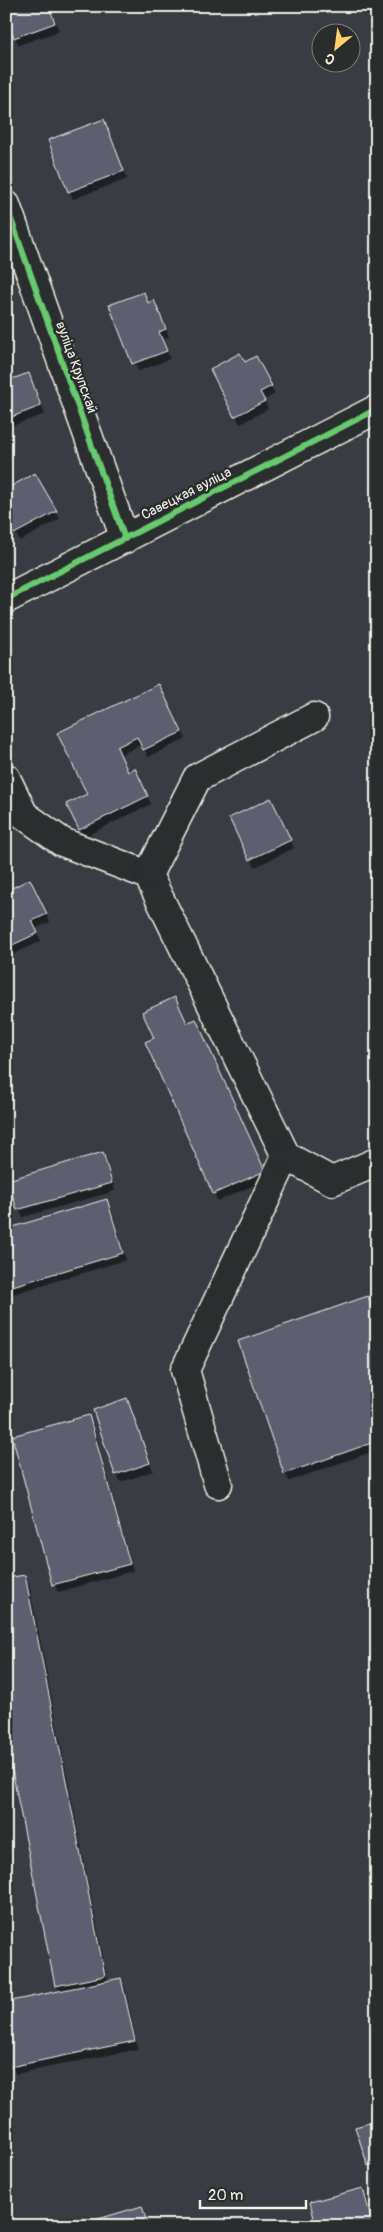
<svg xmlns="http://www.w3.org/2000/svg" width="383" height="2232" font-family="Pangolin,sans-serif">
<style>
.shadow{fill:#0007}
.building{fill:#5d5f71;stroke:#f4f1e8}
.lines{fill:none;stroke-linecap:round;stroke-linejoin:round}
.minor-casing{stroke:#f4f1e8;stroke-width:31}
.minor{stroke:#2a2d2e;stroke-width:28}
.cycleway-casing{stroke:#2a2d2e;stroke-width:9}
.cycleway{stroke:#67ca6e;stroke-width:6}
.labels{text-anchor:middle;stroke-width:5;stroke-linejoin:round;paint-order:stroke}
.street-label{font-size:14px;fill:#f4f1e8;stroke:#2a2d2e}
</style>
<rect width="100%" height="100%" fill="#393c42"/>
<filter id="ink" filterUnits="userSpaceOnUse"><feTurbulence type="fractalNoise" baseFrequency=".02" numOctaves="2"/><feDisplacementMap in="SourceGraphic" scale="10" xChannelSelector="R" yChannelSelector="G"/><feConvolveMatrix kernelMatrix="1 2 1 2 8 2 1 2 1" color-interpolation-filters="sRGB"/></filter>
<g filter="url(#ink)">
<!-- shadow -->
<g class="shadow">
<path d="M6,6H50L59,31L19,45L15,38Z"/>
<path d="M107,128L127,179L73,199L50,141Z"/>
<path d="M143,294L149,304L154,302L158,309L169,337L163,340L170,359L138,371L111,306Z"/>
<path d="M245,364L260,366L275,394L264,400L268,409L240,424L211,370Z"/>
<path d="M29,374L45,414L6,428V383Z"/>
<path d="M35,474L60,519L20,541L6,517Z"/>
<path d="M163,693L186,739L148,757L142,744L120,755L128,773L139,778L151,804L84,837L80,829L88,795L58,733Z"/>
<path d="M275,807L294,848L255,867L251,859Z"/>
<path d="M34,888L50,922L35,929L41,941L6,958V892Z"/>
<path d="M187,1024L268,1179L218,1201L214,1193Z"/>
<path d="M102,1153L107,1161L115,1191L23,1217L19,1210L10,1181Z"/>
<path d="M106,1201L111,1208L126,1260L6,1296V1231Z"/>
<path d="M367,1298L377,1320V1450L289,1481L285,1473Z"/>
<path d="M127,1399L153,1471L121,1482L116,1474Z"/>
<path d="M88,1417L93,1424L133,1571L58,1592L54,1584Z"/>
<path d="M6,1511L10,1526L6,1527Z"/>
<path d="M25,1576L29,1584L108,1982L120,1979L125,1987L138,2049L16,2074L12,2067L6,2042L60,1992L56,1985Z"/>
<path d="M377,2122V2172L373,2173L369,2166Z"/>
<path d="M362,2189L367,2197L375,2226H318Z"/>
<path d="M142,2207L149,2226H91Z"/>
</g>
<!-- building -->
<g class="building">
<path d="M6,6H49L55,23L14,38L6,18Z"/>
<path d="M104,119L124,171L68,192L48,140Z"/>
<path d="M144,292L148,303L154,300L166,329L159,332L167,351L132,364L109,305Z"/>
<path d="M240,353L245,362L256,356L272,386L260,392L265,401L234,417L210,369Z"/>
<path d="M29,373L41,406L6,419V381Z"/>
<path d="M35,473L57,511L14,534L6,520V489Z"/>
<path d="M159,684L182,732L143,750L137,737L117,747L128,772L135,768L148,796L79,830L66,804L87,794L57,733Z"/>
<path d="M271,798L291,840L249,860L229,818Z"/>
<path d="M30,879L47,914L32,921L38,933L6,948V891Z"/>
<path d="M175,997L187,1023L196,1019L265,1171L213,1194L145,1042L154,1038L142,1012Z"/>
<path d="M103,1152L112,1183L17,1210L8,1180Z"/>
<path d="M107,1199L123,1253L6,1288V1229Z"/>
<path d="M368,1296L377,1322V1441L284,1474L238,1341Z"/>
<path d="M127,1398L150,1463L115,1475L93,1410Z"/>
<path d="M89,1415L130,1564L52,1585L12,1436Z"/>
<path d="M25,1575L105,1976L55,1986L6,1740V1578Z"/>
<path d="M121,1978L135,2041L10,2067L6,2048V2002Z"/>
<path d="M377,2121V2163L368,2166L355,2127Z"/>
<path d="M363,2188L373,2226H316L310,2202Z"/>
<path d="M142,2206L148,2226H90L88,2222Z"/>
</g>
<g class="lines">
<defs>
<g id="minor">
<path d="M6,205L125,539"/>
<path d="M6,599L377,409"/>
<path d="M6,778L24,815L62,842L148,875L286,1156L185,1370L218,1484"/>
<path d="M148,875L197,778L314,717"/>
<path d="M286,1156L332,1181L377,1162"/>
</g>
</defs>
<!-- minor casing -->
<use href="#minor" class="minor-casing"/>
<!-- minor -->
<use href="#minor" class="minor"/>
<defs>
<g id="cycleway">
<path d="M6,205L125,539"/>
<path d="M6,599L377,409"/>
</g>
</defs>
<!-- cycleway casing -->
<use href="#cycleway" class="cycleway-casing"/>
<!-- cycleway -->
<use href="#cycleway" class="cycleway"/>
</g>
</g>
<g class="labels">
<!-- street labels -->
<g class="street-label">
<text transform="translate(77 367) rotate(70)" y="5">вуліца Крупскай</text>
<text transform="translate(186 493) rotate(-27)" y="5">Савецкая вуліца</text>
</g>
</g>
<!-- margin -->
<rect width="383" height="2232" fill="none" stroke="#2a2d2e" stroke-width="25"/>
<rect x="12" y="12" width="358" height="2207" fill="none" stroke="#f4f1e8" stroke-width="2" filter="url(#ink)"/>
<!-- north arrow -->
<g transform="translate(336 48) rotate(209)"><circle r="24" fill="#2a2d2e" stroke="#7b7b78"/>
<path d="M0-4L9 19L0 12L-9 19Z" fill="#ffd166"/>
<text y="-8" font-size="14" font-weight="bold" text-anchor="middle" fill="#f4f1e8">С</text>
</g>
<!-- scale -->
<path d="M200 2200v8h106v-8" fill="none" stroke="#f4f1e8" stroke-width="2.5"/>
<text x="208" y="2200" font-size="15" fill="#f4f1e8" stroke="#2a2d2e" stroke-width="4" paint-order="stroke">20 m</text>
</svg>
